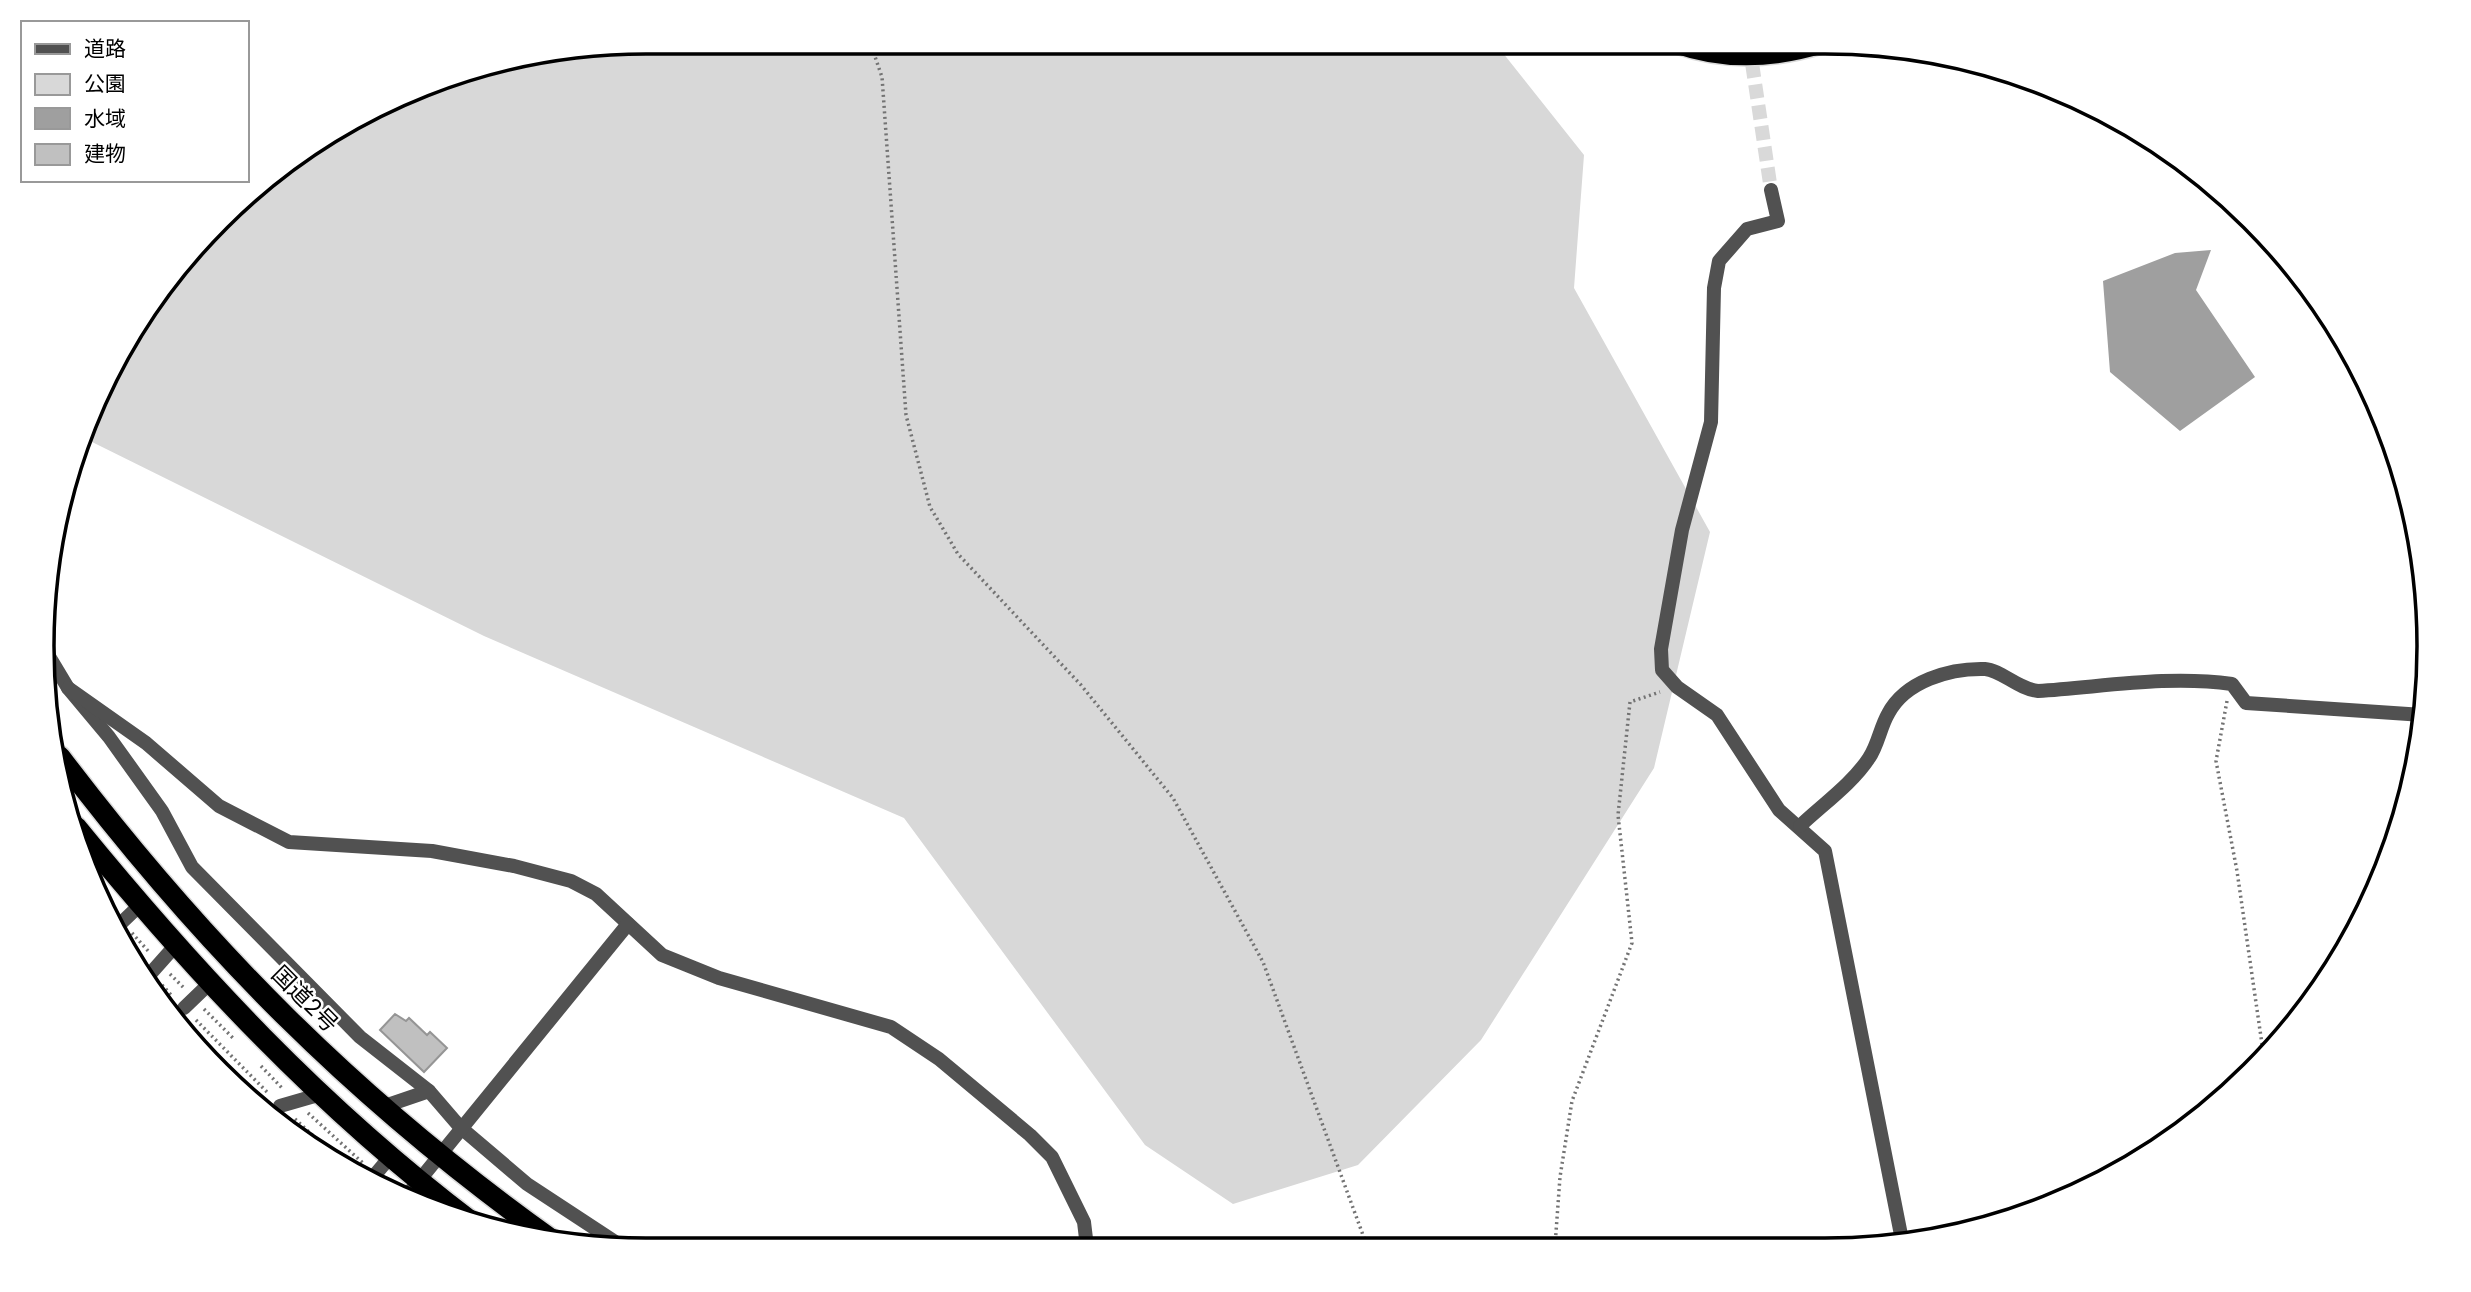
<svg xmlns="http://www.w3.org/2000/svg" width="2471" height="1292" font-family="Poppins,'Noto Sans JP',sans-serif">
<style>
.green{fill:#d8d8d8}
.water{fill:#9f9f9f}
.building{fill:#c0c0c0;stroke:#959595;stroke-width:2}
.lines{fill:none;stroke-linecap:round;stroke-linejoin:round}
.street-tunnel{stroke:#d9d9d9;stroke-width:14;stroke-dasharray:14 7;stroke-linecap:butt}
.highway-casing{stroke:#dbdbdb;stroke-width:24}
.path{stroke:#737373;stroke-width:3.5;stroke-dasharray:2 3.5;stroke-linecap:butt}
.street{stroke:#515151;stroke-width:14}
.highway{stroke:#000;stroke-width:21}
.labels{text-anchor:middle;stroke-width:5;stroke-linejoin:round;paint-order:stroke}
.street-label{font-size:23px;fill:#000;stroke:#fff}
.rim{fill:none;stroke:#000;stroke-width:3.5}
</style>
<rect width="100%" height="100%" fill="#fff"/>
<!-- green -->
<path class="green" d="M646,42L1495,43L1584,155L1574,288L1710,532L1654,768L1481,1040L1358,1165L1233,1204L1145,1145L904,818L484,636L86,439L144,311L278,167L451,74Z"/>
<!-- water -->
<path class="water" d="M2211,250L2196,290L2255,377L2180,431L2110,372L2103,281L2175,253Z"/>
<!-- building -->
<path class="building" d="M395,1014L406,1021L409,1018L427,1035L430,1032L447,1048L424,1072L380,1030Z"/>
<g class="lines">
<!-- street-tunnel -->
<path class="street-tunnel" d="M1749,43L1771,190"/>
<defs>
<g id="highway">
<path d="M1677,43C1725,60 1772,58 1821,43"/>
<path d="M60,757C204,947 357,1101 552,1240"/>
<path d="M76,827C196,974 321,1108 473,1223"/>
</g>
</defs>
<!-- highway casing -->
<use href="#highway" class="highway-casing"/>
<!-- path -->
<g class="path">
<path d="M870,42L882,77L906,415L930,507L958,554L1081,685L1173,798L1263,962L1367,1246"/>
<path d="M2227,701L2216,761L2237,871L2264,1058"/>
<path d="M99,895L113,911"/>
<path d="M132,933L150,953"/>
<path d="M170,974L184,988"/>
<path d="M162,985L173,997"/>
<path d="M204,1009L233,1038"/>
<path d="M196,1020L269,1094"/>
<path d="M261,1066L282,1088"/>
<path d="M308,1113L364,1164"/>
<path d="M295,1119L350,1170"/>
<path d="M1555,1246L1560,1177L1572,1101L1632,943L1618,815L1630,702L1660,692"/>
</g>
<!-- street -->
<g class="street">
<path d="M1771,190L1778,221L1747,229L1719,261L1714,288L1711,422L1682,530L1661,649L1662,670L1677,687L1717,715L1779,810L1825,851L1903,1245"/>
<path d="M47,653L68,688L109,737L162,811L192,867L360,1037L429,1091L460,1127L527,1184L626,1249"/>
<path d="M68,688L146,743L219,806L289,842L432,851L514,866L571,881L596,894L662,955L719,978L891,1027L939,1059L1030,1135L1052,1157L1084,1222L1087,1247"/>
<path d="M1800,826C1822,805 1852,784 1869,758C1878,745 1880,728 1888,714C1905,681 1950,668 1985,669C2001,670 2018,689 2038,691C2103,687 2167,675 2232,684L2246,703L2423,715"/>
<path d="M118,926L140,905"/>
<path d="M151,973L175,946"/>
<path d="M184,1008L210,983"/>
<path d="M280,1106L318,1095"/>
<path d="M382,1107L429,1091"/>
<path d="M369,1182L390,1157"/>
<path d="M405,1198L628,924"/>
</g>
<!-- highway -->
<use href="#highway" class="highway"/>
</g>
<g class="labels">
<!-- street labels -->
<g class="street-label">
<text transform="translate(305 999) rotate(45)" y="8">国道2号</text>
</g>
</g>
<!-- crop -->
<path d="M0 0H2471V1292H0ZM646 54H1825A592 592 0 0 1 2417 646V646A592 592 0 0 1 1825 1238H646A592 592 0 0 1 54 646V646A592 592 0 0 1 646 54Z" fill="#fff" fill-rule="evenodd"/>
<path class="rim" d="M646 54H1825A592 592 0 0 1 2417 646V646A592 592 0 0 1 1825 1238H646A592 592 0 0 1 54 646V646A592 592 0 0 1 646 54Z"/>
<!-- legend -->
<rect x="21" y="21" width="228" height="161" fill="#ffffff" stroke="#999999" stroke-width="2"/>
<rect x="35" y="44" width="35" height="10" fill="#515151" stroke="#999999" stroke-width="2"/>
<text x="84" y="56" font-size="21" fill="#000000">道路</text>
<rect x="35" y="74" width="35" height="21" fill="#d8d8d8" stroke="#999999" stroke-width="2"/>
<text x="84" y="91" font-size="21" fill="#000000">公園</text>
<rect x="35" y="108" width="35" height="21" fill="#9f9f9f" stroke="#999999" stroke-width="2"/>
<text x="84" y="126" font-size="21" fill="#000000">水域</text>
<rect x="35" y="144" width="35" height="21" fill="#c0c0c0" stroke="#999999" stroke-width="2"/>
<text x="84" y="161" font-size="21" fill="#000000">建物</text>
</svg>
